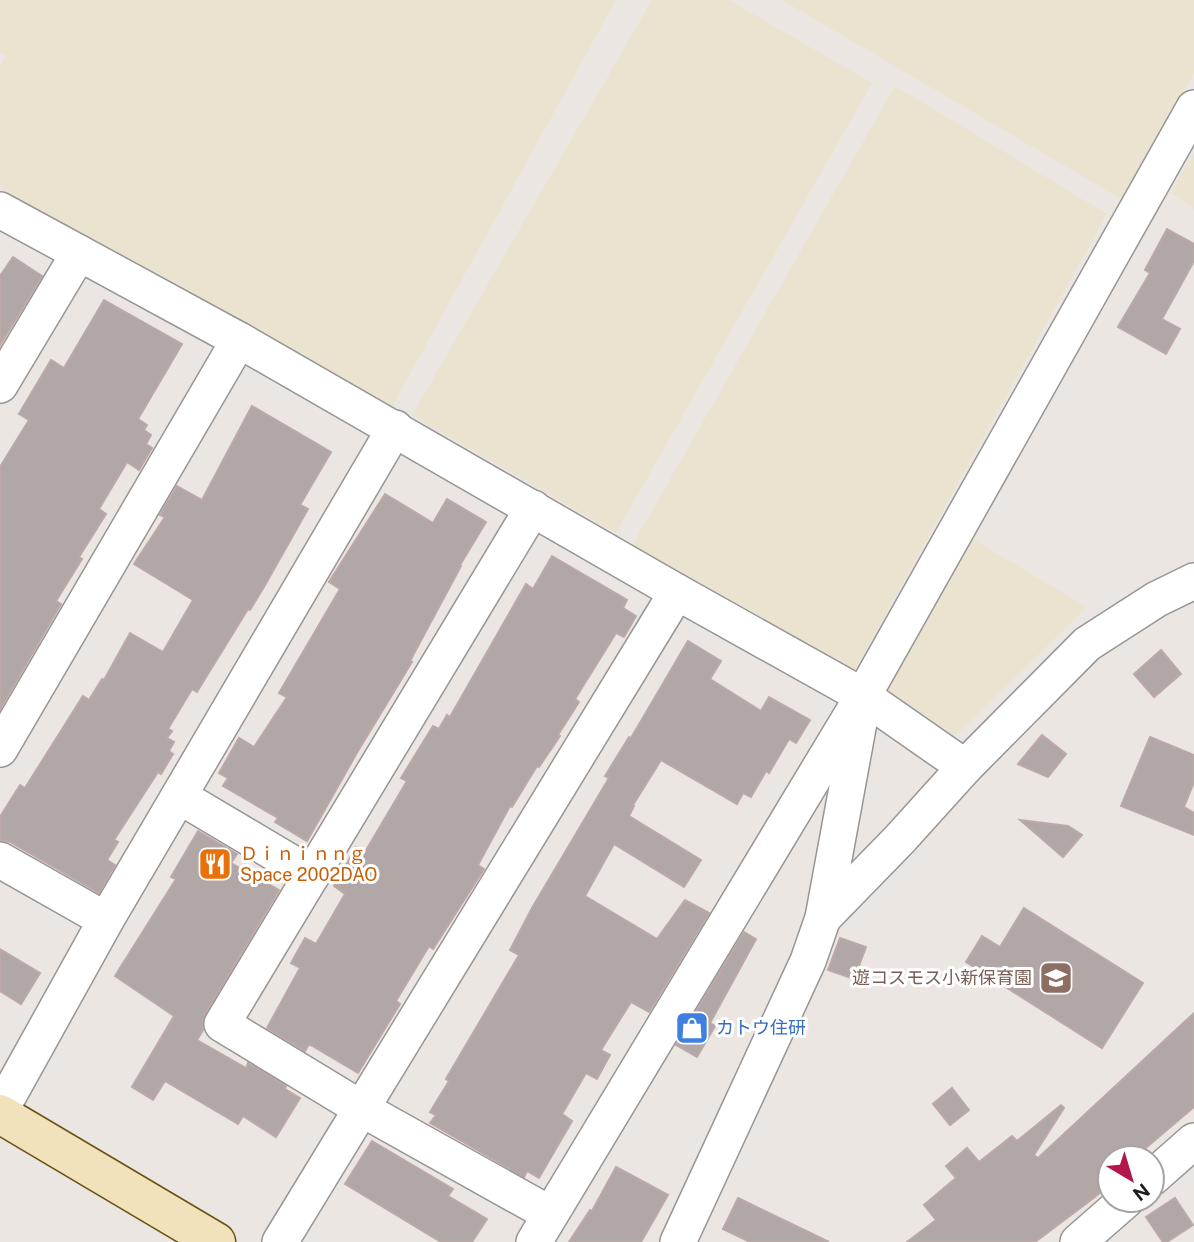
<svg xmlns="http://www.w3.org/2000/svg" width="1194" height="1242" font-family="'Public Sans','Noto Sans JP',sans-serif">
<style>
.farmland{fill:#eae3d0}
.building{fill:#b1a7a6;stroke:#bca9a7;stroke-width:2}
.lines{fill:none;stroke-linecap:round;stroke-linejoin:round}
.street-casing{stroke:#969696;stroke-width:38}
.secondary-casing{stroke:#665310;stroke-width:41}
.street{stroke:#fff;stroke-width:35}
.secondary{stroke:#f2e2bc;stroke-width:38}
.labels{text-anchor:middle;stroke-width:6;stroke-linejoin:round;paint-order:stroke}
.food-label{font-size:18px;fill:#c56008;stroke:#fff;text-anchor:start}
.education-label{font-size:18px;fill:#785e54;stroke:#fff;text-anchor:end}
.shop-label{font-size:18px;fill:#366cbe;stroke:#fff;text-anchor:start}
</style>
<rect width="100%" height="100%" fill="#ece6e3"/>
<!-- farmland -->
<g class="farmland">
<path d="M0,0H616L389,412L0,187V65L6,55L0,52Z"/>
<path d="M652,0H729L872,83L616,533L412,415Z"/>
<path d="M782,0H1194V74L1121,199Z"/>
<path d="M895,86L1107,214L853,673L630,549Z"/>
<path d="M1194,153V209L1171,193Z"/>
<path d="M973,539L1087,607L955,736L879,697Z"/>
</g>
<!-- building -->
<g class="building">
<path d="M1167,229L1194,244V261L1162,319L1180,329L1166,354L1118,327L1150,273L1145,270Z"/>
<path d="M13,257L42,276L0,345V276Z"/>
<path d="M104,300L182,344L138,419L147,425L144,430L151,435L146,444L152,448L139,470L127,462L99,509L106,514L79,557L82,559L56,601L61,604L0,709V467L29,420L19,414L51,360L64,368Z"/>
<path d="M252,406L331,452L300,505L308,509L264,587L250,610L248,609L197,692L192,689L168,729L172,731L167,738L174,742L169,751L173,754L161,774L158,772L114,840L118,842L107,860L115,865L99,893L10,842L0,840V817L20,785L25,788L83,696L89,700L102,679L104,680L130,633L163,652L193,600L134,564L165,517L160,515L177,486L202,500Z"/>
<path d="M385,494L433,523L447,499L486,522L460,565L461,566L410,661L412,662L358,751L307,841L275,822L278,818L223,786L228,778L219,773L239,738L254,747L287,697L279,693L340,589L329,582Z"/>
<path d="M552,556L627,600L623,608L636,616L624,637L616,633L575,699L579,702L558,735L560,736L539,767L537,766L512,807L510,806L478,865L484,869L433,949L429,946L396,1001L400,1004L358,1073L309,1044L305,1051L267,1028L300,968L291,963L305,938L316,944L345,894L334,886L356,847L365,852L407,781L401,778L433,726L439,729L447,715L450,717L526,584L533,589Z"/>
<path d="M688,641L721,661L710,679L761,711L769,697L810,720L796,743L789,739L769,773L766,771L751,797L743,793L737,804L661,760L633,805L634,806L629,816L701,860L684,887L614,844L585,896L657,939L685,900L709,913L649,1012L631,1002L601,1050L610,1055L597,1079L586,1073L562,1114L572,1121L539,1178L527,1171L524,1177L430,1123L436,1115L430,1112L449,1081L446,1079L519,955L510,950L532,908L609,778L605,776L629,737L631,738Z"/>
<path d="M1161,650L1181,674L1154,697L1134,674Z"/>
<path d="M1042,735L1066,754L1048,777L1018,764Z"/>
<path d="M1150,737L1194,755V782L1184,807L1194,813V835L1121,806Z"/>
<path d="M1020,820L1068,826L1082,835L1063,857Z"/>
<path d="M198,831L237,854L231,863L279,890L205,1014L202,1023L203,1030L197,1040L246,1068L248,1063L286,1086L285,1089L300,1098L276,1137L243,1116L238,1124L165,1081L153,1100L132,1087L174,1016L115,976L176,879L171,877Z"/>
<path d="M1024,908L1143,983L1102,1048L966,962L982,936L1000,947Z"/>
<path d="M744,932L756,939L710,1023L715,1026L697,1057L676,1045Z"/>
<path d="M840,938L866,947L854,979L828,970Z"/>
<path d="M0,949L40,973L21,1004L0,991Z"/>
<path d="M1194,1013V1107L1134,1158H1110V1184L1095,1197L1035,1242H907L936,1220L924,1205L956,1178L946,1166L967,1148L979,1162L1012,1136L1017,1141L1061,1105L1064,1108L1034,1155L1038,1158Z"/>
<path d="M952,1088L969,1110L950,1125L933,1104Z"/>
<path d="M372,1141L453,1189L448,1196L487,1219L472,1242H441L345,1184Z"/>
<path d="M616,1167L668,1195L641,1242H569L590,1210L592,1211Z"/>
<path d="M738,1198L829,1242H750L723,1229Z"/>
<path d="M1175,1198L1193,1225L1167,1242H1163L1146,1217Z"/>
</g>
<g class="lines">
<defs>
<g id="street">
<path d="M0,210L239,340L677,592L863,696L965,767"/>
<path d="M0,385L79,253"/>
<path d="M533,508L222,1024L362,1109L550,1214"/>
<path d="M0,749L239,340"/>
<path d="M179,796L312,875"/>
<path d="M0,860L106,920"/>
<path d="M823,918L900,839L965,767L1087,644L1157,599L1194,581"/>
<path d="M0,1111L106,920L395,428"/>
<path d="M1152,1178L1194,1141"/>
<path d="M280,1242L677,592"/>
<path d="M534,1242L863,696L1194,108"/>
<path d="M678,1242L808,961L823,918L860,717"/>
<path d="M1078,1242L1126,1200"/>
</g>
<path id="secondary" d="M0,1114L216,1242"/>
</defs>
<!-- street casing -->
<use href="#street" class="street-casing"/>
<!-- secondary casing -->
<use href="#secondary" class="secondary-casing"/>
<!-- street -->
<use href="#street" class="street"/>
<!-- secondary -->
<use href="#secondary" class="secondary"/>
</g>
<!-- icons -->
<defs>
<symbol id="restaurant-square" viewBox="-11 -11 22 22"><rect x="-9" y="-9" width="18" height="18" rx="4" fill="#e8710a" stroke="#fff"/><path d="M-5-6h1v4h1v-4h1v4h1v-4h1v5L-1.5 .5V6h-2V.5L-5-1ZM5-6V6H3V1.5H1.5Q1.5-4 5-6Z" fill="#fff"/></symbol>
<symbol id="school-square" viewBox="-11 -11 22 22"><rect x="-9" y="-9" width="18" height="18" rx="4" fill="#8d6e63" stroke="#fff"/><path d="M0-5L7-2L0 1L-7-2ZM-4 1L0 2.5L4 1V4Q0 6-4 4Z" fill="#fff"/></symbol>
<symbol id="shop-square" viewBox="-11 -11 22 22"><rect x="-9" y="-9" width="18" height="18" rx="4" fill="#3f7fe0" stroke="#fff"/><path d="M-5-2.5h2.3a2.7 3.5 0 0 1 5.4 0H5L5.5 6h-11ZM-1.5-2.5h3a1.5 2.3 0 0 0-3 0Z" fill="#fff"/></symbol>
</defs>
<g fill-rule="evenodd">
<use href="#restaurant-square" x="196" y="845" width="38" height="38"/>
<use href="#school-square" x="1037" y="959" width="38" height="38"/>
<use href="#shop-square" x="673" y="1009" width="38" height="38"/>
</g>
<g class="labels">
<!-- food labels -->
<g class="food-label">
<text x="240" y="860">Ｄｉｎｉｎｎｇ<tspan x="240" dy="21">Space 2002DAO</tspan></text>
</g>
<!-- education labels -->
<g class="education-label">
<text x="1032" y="984">遊コスモス小新保育園</text>
</g>
<!-- shop labels -->
<g class="shop-label">
<text x="716" y="1034">カトウ住研</text>
</g>
</g>
<!-- north arrow -->
<g transform="translate(1131 1179) rotate(142)"><circle r="33" fill="#ffffff" stroke="#a4a4a4" stroke-width="2"/>
<path d="M0-5L12 26L0 18L-12 26Z" fill="#b3164b"/>
<text y="-10" font-size="19" font-weight="bold" text-anchor="middle" fill="#1c1c1c">N</text>
</g>
</svg>
